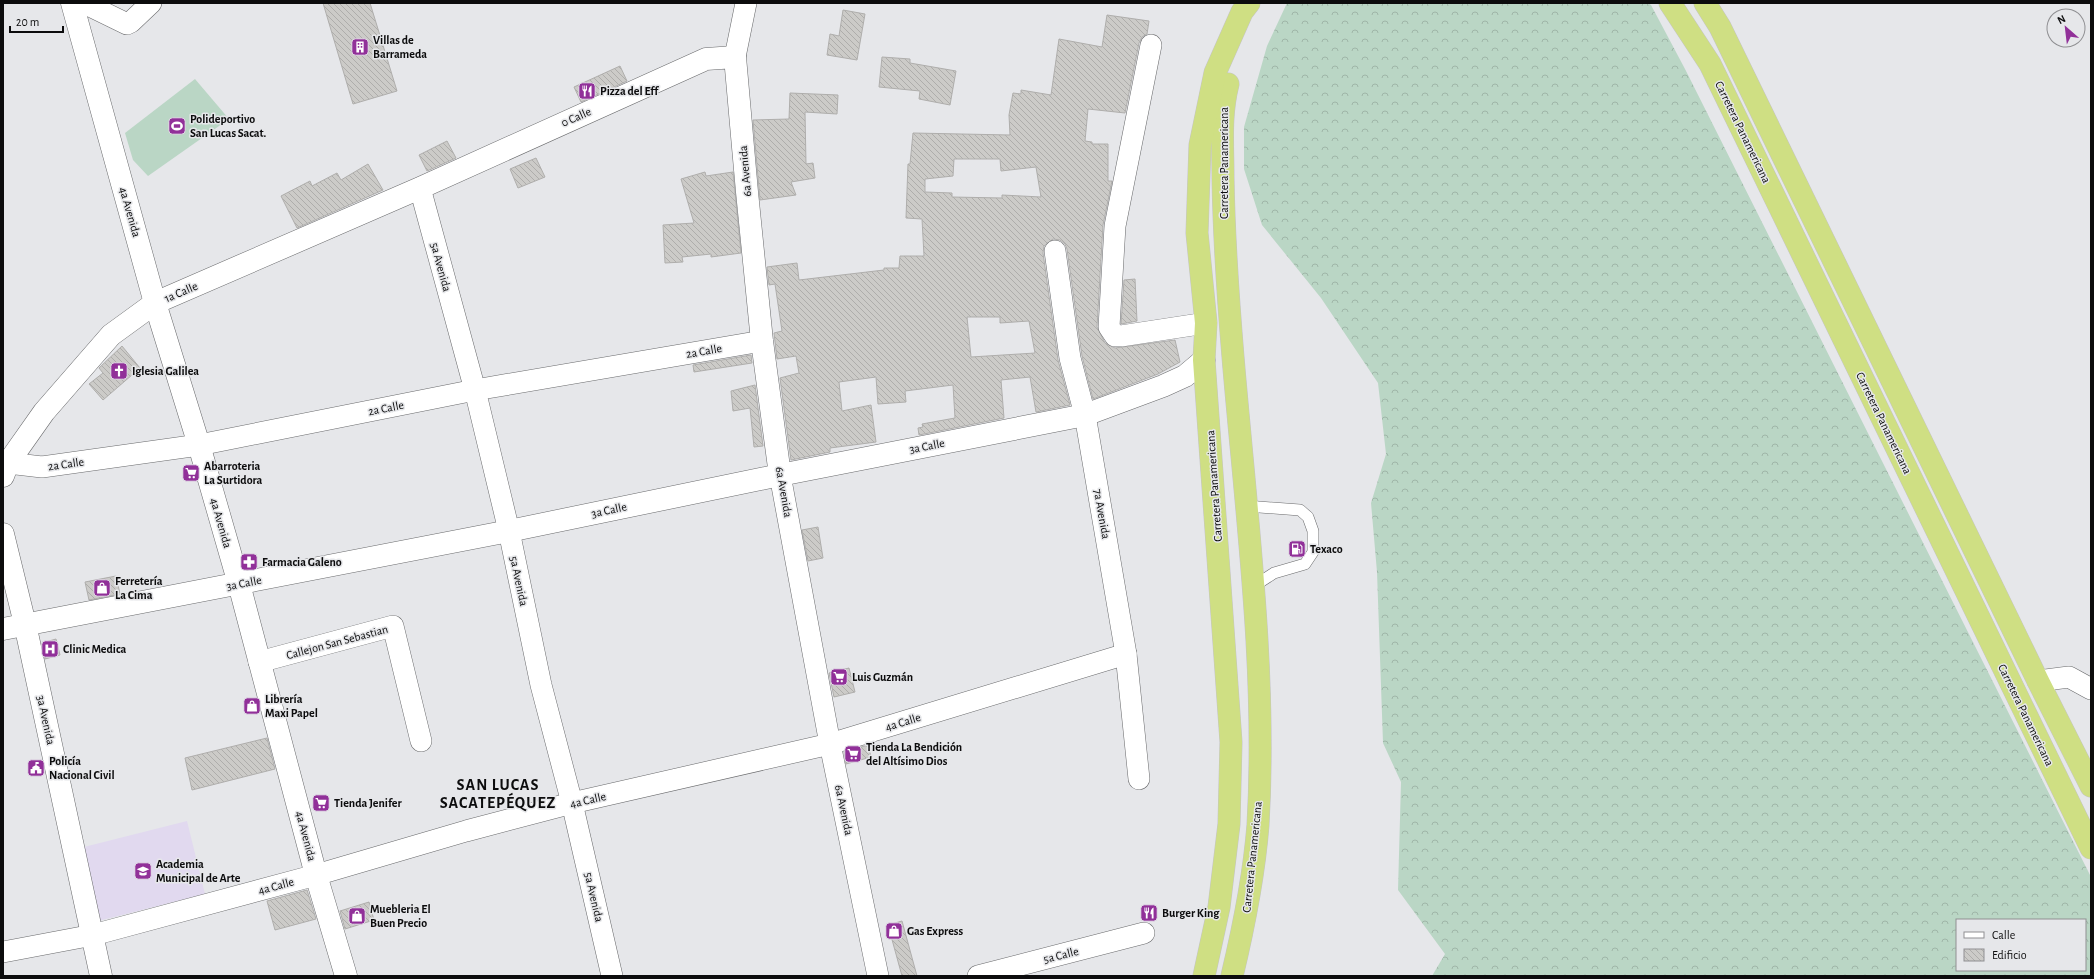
<svg xmlns="http://www.w3.org/2000/svg" width="2094" height="979" font-family="'Alegreya Sans',sans-serif">
<style>
.education{fill:#e1d9ef}
.forest{fill:url(#forest-crowns);fill-rule:evenodd}
.pitch{fill:#bad6c5}
.building{fill:url(#building-back-hatch);stroke:#afaeac;fill-rule:evenodd}
.lines{fill:none;stroke-linecap:round;stroke-linejoin:round}
.lane-casing{stroke:#696a6c;stroke-width:12}
.street-casing{stroke:#696a6c;stroke-width:22}
.secondary-casing{stroke:#696a6c;stroke-width:23}
.highway-casing{stroke:#c5c5c5;stroke-width:23}
.lane{stroke:#fff;stroke-width:11}
.street{stroke:#fff;stroke-width:21}
.secondary{stroke:#fff;stroke-width:22}
.highway{stroke:#cfdf83;stroke-width:22}
.labels{text-anchor:middle;stroke-width:3;stroke-linejoin:round;paint-order:stroke}
.poi-label{font-size:12px;font-weight:bold;fill:#0c0c0d;stroke:#e6e7ea;text-anchor:start}
.street-label{font-size:12px;fill:#0c0c0d;stroke:#e6e7ea}
.district-label{font-size:16px;font-weight:bold;letter-spacing:1px;fill:#0c0c0d;stroke:#e6e7ea}
</style>
<defs>
<pattern id="forest-crowns" width="20" height="18" patternUnits="userSpaceOnUse"><rect width="20" height="18" fill="#bad6c5"/><path d="M2 6a3 3 0 1 1 6 0M12 15a3 3 0 1 1 6 0" fill="none" stroke="#9fb6a8"/></pattern>
<pattern id="building-back-hatch" width="6" height="6" patternUnits="userSpaceOnUse"><rect width="6" height="6" fill="#cccbc8"/><path d="M-1 5l2 2M0 0l6 6M5-1l2 2" fill="none" stroke="#aeadab"/></pattern>
</defs>
<rect width="100%" height="100%" fill="#e6e7ea"/>
<!-- education -->
<path class="education" d="M187,821L205,894L98,921L80,848Z"/>
<!-- forest -->
<path class="forest" d="M1287,3H1648L1651,5L1685,69L2091,877V976H1432L1445,954L1398,890L1401,782L1383,743L1377,572L1371,503L1386,454L1378,383L1321,298L1262,225L1244,169V127L1267,46ZM1957,920H2085V970H1957Z"/>
<!-- pitch -->
<path class="pitch" d="M195,79L229,119L148,176L133,160L125,133Z"/>
<!-- building -->
<g class="building">
<path d="M323,3H370L397,91L353,104Z"/>
<path d="M843,10L865,14L857,60L827,55L830,34L839,36Z"/>
<path d="M1107,15L1149,21L1147,34L1142,37L1139,43L1125,113L1088,109L1085,141L1092,142V144H1108V181H1112L1103,225L1097,327L1105,343L1115,348L1175,340L1180,362L1158,374L1093,399L1082,356L1067,249L1065,244L1060,240L1053,239L1044,246L1043,253L1058,360L1070,405L1036,412L1030,377L1001,380L1004,418L919,435L918,428L923,427L922,424L955,418L953,385L905,391L906,402L878,404L876,377L839,382L842,411L871,405L876,442L830,448V452L791,460L780,378L799,373L796,356L777,359L774,333L782,331L775,284L769,285L767,267L797,263L799,280L884,270V268H899L900,256H924L922,219L906,218L908,164H910L913,133L1010,135L1009,115L1013,93L1021,94V90L1051,95L1059,39L1102,47ZM954,159H1000L1001,171L1036,167L1041,197L1002,195V198L952,197V193L925,192V179L953,176ZM967,317H1000V323L1029,321L1035,353L971,357Z"/>
<path d="M882,57L910,59V63L956,71L950,105L919,99L920,91L879,87Z"/>
<path d="M620,66L627,81L581,102L574,87Z"/>
<path d="M790,93L838,95L837,114L805,112L806,164L813,163L815,178L791,182L796,195L760,200L753,120L789,119Z"/>
<path d="M447,141L456,158L427,171L419,155Z"/>
<path d="M536,158L545,177L518,188L510,169Z"/>
<path d="M368,164L383,190L297,228L281,196L310,181L312,186L337,173L341,180Z"/>
<path d="M705,172L706,176L733,172L741,253L711,257V254L682,257L683,262L665,263L663,225L694,223L681,179Z"/>
<path d="M1135,279L1137,321L1121,324L1124,280Z"/>
<path d="M122,346L140,368L103,400L89,384L103,373L99,368Z"/>
<path d="M751,355L752,363L694,372L693,365Z"/>
<path d="M755,385L763,446L754,447L750,408L733,411L731,391Z"/>
<path d="M818,527L823,558L808,561L802,530Z"/>
<path d="M116,576L120,594L89,600L85,582Z"/>
<path d="M56,639L60,655L45,659L42,643Z"/>
<path d="M849,668L855,692L834,697L829,673Z"/>
<path d="M267,738L275,769L192,790L185,758Z"/>
<path d="M868,745L871,757L846,764L844,752Z"/>
<path d="M307,890L316,919L275,930L267,901Z"/>
<path d="M369,902L374,920L345,929L340,911Z"/>
<path d="M902,921L917,976H902L888,925Z"/>
</g>
<g class="lines">
<defs>
<path id="lane" d="M1246,506L1300,510L1308,517L1313,531V552L1305,564L1274,573L1254,586"/>
<g id="street">
<path d="M84,3L127,24L131,22L151,3"/>
<path d="M1151,45L1115,226L1109,327L1115,336H1121L1206,323"/>
<path d="M735,57L746,3"/>
<path d="M420,188L475,390L509,531L541,685L572,803L612,976"/>
<path d="M1055,251L1070,358L1085,415L1126,654L1139,779"/>
<path d="M8,463L42,467L199,445L475,390L762,341"/>
<path d="M780,475L830,744L878,976"/>
<path d="M259,662L393,626L421,741"/>
<path d="M2038,681L2069,677L2091,689"/>
<path d="M3,952L93,935L316,875L466,831L572,803L830,744L1126,654"/>
<path d="M978,976L1144,933"/>
</g>
<g id="secondary">
<path d="M72,3L155,303L199,445L239,584L316,875L346,976"/>
<path d="M3,476L8,463L44,412L111,335L155,303L420,188L706,59L735,57L747,192L762,341L780,475"/>
<path d="M3,534L25,624L101,976"/>
<path d="M3,629L509,531L780,475L1085,415L1163,386L1185,376L1204,360"/>
</g>
<g id="highway">
<path d="M1670,3L1710,64L2091,848"/>
<path d="M1705,3L1720,27L2038,681L2091,786"/>
<path d="M1228,84C1220,116 1223,144 1223,178C1224,238 1228,297 1233,357C1246,513 1267,669 1258,825C1254,876 1244,926 1232,976"/>
<path d="M1204,976L1219,907L1229,824L1231,742L1204,360L1206,323L1197,233L1200,145L1215,73L1242,12L1249,3"/>
</g>
</defs>
<!-- lane casing -->
<use href="#lane" class="lane-casing"/>
<!-- street casing -->
<use href="#street" class="street-casing"/>
<!-- secondary casing -->
<use href="#secondary" class="secondary-casing"/>
<!-- highway casing -->
<use href="#highway" class="highway-casing"/>
<!-- lane -->
<use href="#lane" class="lane"/>
<!-- street -->
<use href="#street" class="street"/>
<!-- secondary -->
<use href="#secondary" class="secondary"/>
<!-- highway -->
<use href="#highway" class="highway"/>
</g>
<!-- icons -->
<defs>
<symbol id="building-square" viewBox="-11 -11 22 22"><rect x="-9" y="-9" width="18" height="18" rx="4" fill="#913099" stroke="#e6e7ea"/><path d="M-4-6H4V6H1V3H-1V6H-4ZM-2.5-4.3h1.7v1.8h-1.7ZM.8-4.3h1.7v1.8H.8ZM-2.5-1h1.7V.8h-1.7ZM.8-1h1.7V.8H.8Z" fill="#fff"/></symbol>
<symbol id="restaurant-square" viewBox="-11 -11 22 22"><rect x="-9" y="-9" width="18" height="18" rx="4" fill="#913099" stroke="#e6e7ea"/><path d="M-5-6h1v4h1v-4h1v4h1v-4h1v5L-1.5 .5V6h-2V.5L-5-1ZM5-6V6H3V1.5H1.5Q1.5-4 5-6Z" fill="#fff"/></symbol>
<symbol id="stadium-square" viewBox="-11 -11 22 22"><rect x="-9" y="-9" width="18" height="18" rx="4" fill="#913099" stroke="#e6e7ea"/><path d="M0-5a6.5 5 0 1 0 0 10a6.5 5 0 1 0 0-10ZM-3.5-1.8h7v3.6h-7Z" fill="#fff"/></symbol>
<symbol id="church-square" viewBox="-11 -11 22 22"><rect x="-9" y="-9" width="18" height="18" rx="4" fill="#913099" stroke="#e6e7ea"/><path d="M-1.2-6h2.4v3.5h3.3v2.4h-3.3V6h-2.4V-.1h-3.3v-2.4h3.3Z" fill="#fff"/></symbol>
<symbol id="supermarket-square" viewBox="-11 -11 22 22"><rect x="-9" y="-9" width="18" height="18" rx="4" fill="#913099" stroke="#e6e7ea"/><path d="M-6-5.5h2.5l.6 2H6L4.5 2H-2.5L-4.4-4H-6ZM-1.5 3.2a1.3 1.3 0 1 0 .1 0ZM3 3.2a1.3 1.3 0 1 0 .1 0Z" fill="#fff"/></symbol>
<symbol id="fuel-square" viewBox="-11 -11 22 22"><rect x="-9" y="-9" width="18" height="18" rx="4" fill="#913099" stroke="#e6e7ea"/><path d="M-5.5-6h7V0h2V4h1.3V-2.5L3-4.5l.8-.8L6-3V5H2.5V1h-1V6h-7ZM-4.2-4.7v3.2H.2V-4.7Z" fill="#fff"/></symbol>
<symbol id="pharmacy-square" viewBox="-11 -11 22 22"><rect x="-9" y="-9" width="18" height="18" rx="4" fill="#913099" stroke="#e6e7ea"/><path d="M-2-6h4v4h4v4h-4v4h-4v-4h-4v-4h4Z" fill="#fff"/></symbol>
<symbol id="shop-square" viewBox="-11 -11 22 22"><rect x="-9" y="-9" width="18" height="18" rx="4" fill="#913099" stroke="#e6e7ea"/><path d="M-5-2.5h2.3a2.7 3.5 0 0 1 5.4 0H5L5.5 6h-11ZM-1.5-2.5h3a1.5 2.3 0 0 0-3 0Z" fill="#fff"/></symbol>
<symbol id="hospital-square" viewBox="-11 -11 22 22"><rect x="-9" y="-9" width="18" height="18" rx="4" fill="#913099" stroke="#e6e7ea"/><path d="M-5-5h3v3.5h4V-5h3V5h-3V1.5h-4V5h-3Z" fill="#fff"/></symbol>
<symbol id="civic-square" viewBox="-11 -11 22 22"><rect x="-9" y="-9" width="18" height="18" rx="4" fill="#913099" stroke="#e6e7ea"/><path d="M-.6-6.5H3V-4.5H.6V-3L4-1V1h2V6H-6V1h2V-1L-.6-3ZM-1.2 2.5V6h2.4V2.5Z" fill="#fff"/></symbol>
<symbol id="school-square" viewBox="-11 -11 22 22"><rect x="-9" y="-9" width="18" height="18" rx="4" fill="#913099" stroke="#e6e7ea"/><path d="M0-5L7-2L0 1L-7-2ZM-4 1L0 2.5L4 1V4Q0 6-4 4Z" fill="#fff"/></symbol>
</defs>
<g fill-rule="evenodd">
<use href="#building-square" x="350" y="37" width="20" height="20"/>
<use href="#restaurant-square" x="577" y="81" width="20" height="20"/>
<use href="#stadium-square" x="167" y="116" width="20" height="20"/>
<use href="#church-square" x="109" y="361" width="20" height="20"/>
<use href="#supermarket-square" x="181" y="463" width="20" height="20"/>
<use href="#fuel-square" x="1287" y="539" width="20" height="20"/>
<use href="#pharmacy-square" x="239" y="552" width="20" height="20"/>
<use href="#shop-square" x="92" y="578" width="20" height="20"/>
<use href="#hospital-square" x="40" y="639" width="20" height="20"/>
<use href="#supermarket-square" x="829" y="667" width="20" height="20"/>
<use href="#shop-square" x="242" y="696" width="20" height="20"/>
<use href="#supermarket-square" x="843" y="744" width="20" height="20"/>
<use href="#civic-square" x="26" y="758" width="20" height="20"/>
<use href="#supermarket-square" x="311" y="793" width="20" height="20"/>
<use href="#school-square" x="133" y="861" width="20" height="20"/>
<use href="#restaurant-square" x="1139" y="903" width="20" height="20"/>
<use href="#shop-square" x="347" y="906" width="20" height="20"/>
<use href="#shop-square" x="884" y="921" width="20" height="20"/>
</g>
<g class="labels">
<!-- poi labels -->
<g class="poi-label">
<text x="373" y="44">Villas de<tspan x="373" dy="14">Barrameda</tspan></text>
<text x="600" y="95">Pizza del Eff</text>
<text x="190" y="123">Polideportivo<tspan x="190" dy="14">San Lucas Sacat.</tspan></text>
<text x="132" y="375">Iglesia Galilea</text>
<text x="204" y="470">Abarroteria<tspan x="204" dy="14">La Surtidora</tspan></text>
<text x="1310" y="553">Texaco</text>
<text x="262" y="566">Farmacia Galeno</text>
<text x="115" y="585">Ferretería<tspan x="115" dy="14">La Cima</tspan></text>
<text x="63" y="653">Clinic Medica</text>
<text x="852" y="681">Luis Guzmán</text>
<text x="265" y="703">Librería<tspan x="265" dy="14">Maxi Papel</tspan></text>
<text x="866" y="751">Tienda La Bendición<tspan x="866" dy="14">del Altísimo Dios</tspan></text>
<text x="49" y="765">Policía<tspan x="49" dy="14">Nacional Civil</tspan></text>
<text x="334" y="807">Tienda Jenifer</text>
<text x="156" y="868">Academia<tspan x="156" dy="14">Municipal de Arte</tspan></text>
<text x="370" y="913">Muebleria El<tspan x="370" dy="14">Buen Precio</tspan></text>
<text x="1162" y="917">Burger King</text>
<text x="907" y="935">Gas Express</text>
</g>
<!-- street labels -->
<g class="street-label">
<text transform="translate(576 117) rotate(-24)" y="4">0 Calle</text>
<text transform="translate(1743 132) rotate(64)" y="4">Carretera Panamericana</text>
<text transform="translate(1224 163) rotate(-90)" y="4">Carretera Panamericana</text>
<text transform="translate(745 171) rotate(-95)" y="4">6a Avenida</text>
<text transform="translate(130 212) rotate(74)" y="4">4a Avenida</text>
<text transform="translate(441 267) rotate(75)" y="4">5a Avenida</text>
<text transform="translate(181 292) rotate(-23)" y="4">1a Calle</text>
<text transform="translate(704 351) rotate(-10)" y="4">2a Calle</text>
<text transform="translate(386 408) rotate(-11)" y="4">2a Calle</text>
<text transform="translate(1884 423) rotate(64)" y="4">Carretera Panamericana</text>
<text transform="translate(927 446) rotate(-11)" y="4">3a Calle</text>
<text transform="translate(66 464) rotate(-8)" y="4">2a Calle</text>
<text transform="translate(1214 486) rotate(-94)" y="4">Carretera Panamericana</text>
<text transform="translate(784 492) rotate(80)" y="4">6a Avenida</text>
<text transform="translate(609 510) rotate(-12)" y="4">3a Calle</text>
<text transform="translate(1102 514) rotate(80)" y="4">7a Avenida</text>
<text transform="translate(221 523) rotate(74)" y="4">4a Avenida</text>
<text transform="translate(519 581) rotate(78)" y="4">5a Avenida</text>
<text transform="translate(244 583) rotate(-11)" y="4">3a Calle</text>
<text transform="translate(337 642) rotate(-15)" y="4">Callejon San Sebastian</text>
<text transform="translate(2026 715) rotate(64)" y="4">Carretera Panamericana</text>
<text transform="translate(46 720) rotate(78)" y="4">3a Avenida</text>
<text transform="translate(903 722) rotate(-17)" y="4">4a Calle</text>
<text transform="translate(588 800) rotate(-13)" y="4">4a Calle</text>
<text transform="translate(844 810) rotate(78)" y="4">6a Avenida</text>
<text transform="translate(306 836) rotate(75)" y="4">4a Avenida</text>
<text transform="translate(1252 857) rotate(-84)" y="4">Carretera Panamericana</text>
<text transform="translate(276 886) rotate(-15)" y="4">4a Calle</text>
<text transform="translate(594 897) rotate(77)" y="4">5a Avenida</text>
<text transform="translate(1061 955) rotate(-14)" y="4">5a Calle</text>
</g>
<!-- district labels -->
<g class="district-label">
<text x="498" y="790">SAN LUCAS<tspan x="498" dy="18">SACATEPÉQUEZ</tspan></text>
</g>
</g>
<!-- border -->
<rect width="2094" height="979" fill="none" stroke="#0c0c0d" stroke-width="8"/>
<!-- legend -->
<rect x="1956" y="919" width="130" height="52" fill="#e6e7ea" stroke="#8f8f92"/>
<rect x="1964" y="932" width="20" height="6" fill="#ffffff" stroke="#8f8f92"/>
<text x="1992" y="939" font-size="12" fill="#0c0c0d">Calle</text>
<rect x="1964" y="949" width="20" height="12" fill="url(#building-back-hatch)" stroke="#8f8f92"/>
<text x="1992" y="959" font-size="12" fill="#0c0c0d">Edificio</text>
<!-- north arrow -->
<g transform="translate(2066 28) rotate(332)"><circle r="19" fill="#e6e7ea" stroke="#8f8f92"/>
<path d="M0-3L7 15L0 10L-7 15Z" fill="#913099"/>
<text y="-6" font-size="11" font-weight="bold" text-anchor="middle" fill="#0c0c0d">N</text>
</g>
<!-- scale -->
<path d="M10 26v6h53v-6" fill="none" stroke="#0c0c0d" stroke-width="2"/>
<text x="16" y="26" font-size="12" fill="#0c0c0d" stroke="#e6e7ea" stroke-width="3" paint-order="stroke">20 m</text>
</svg>
